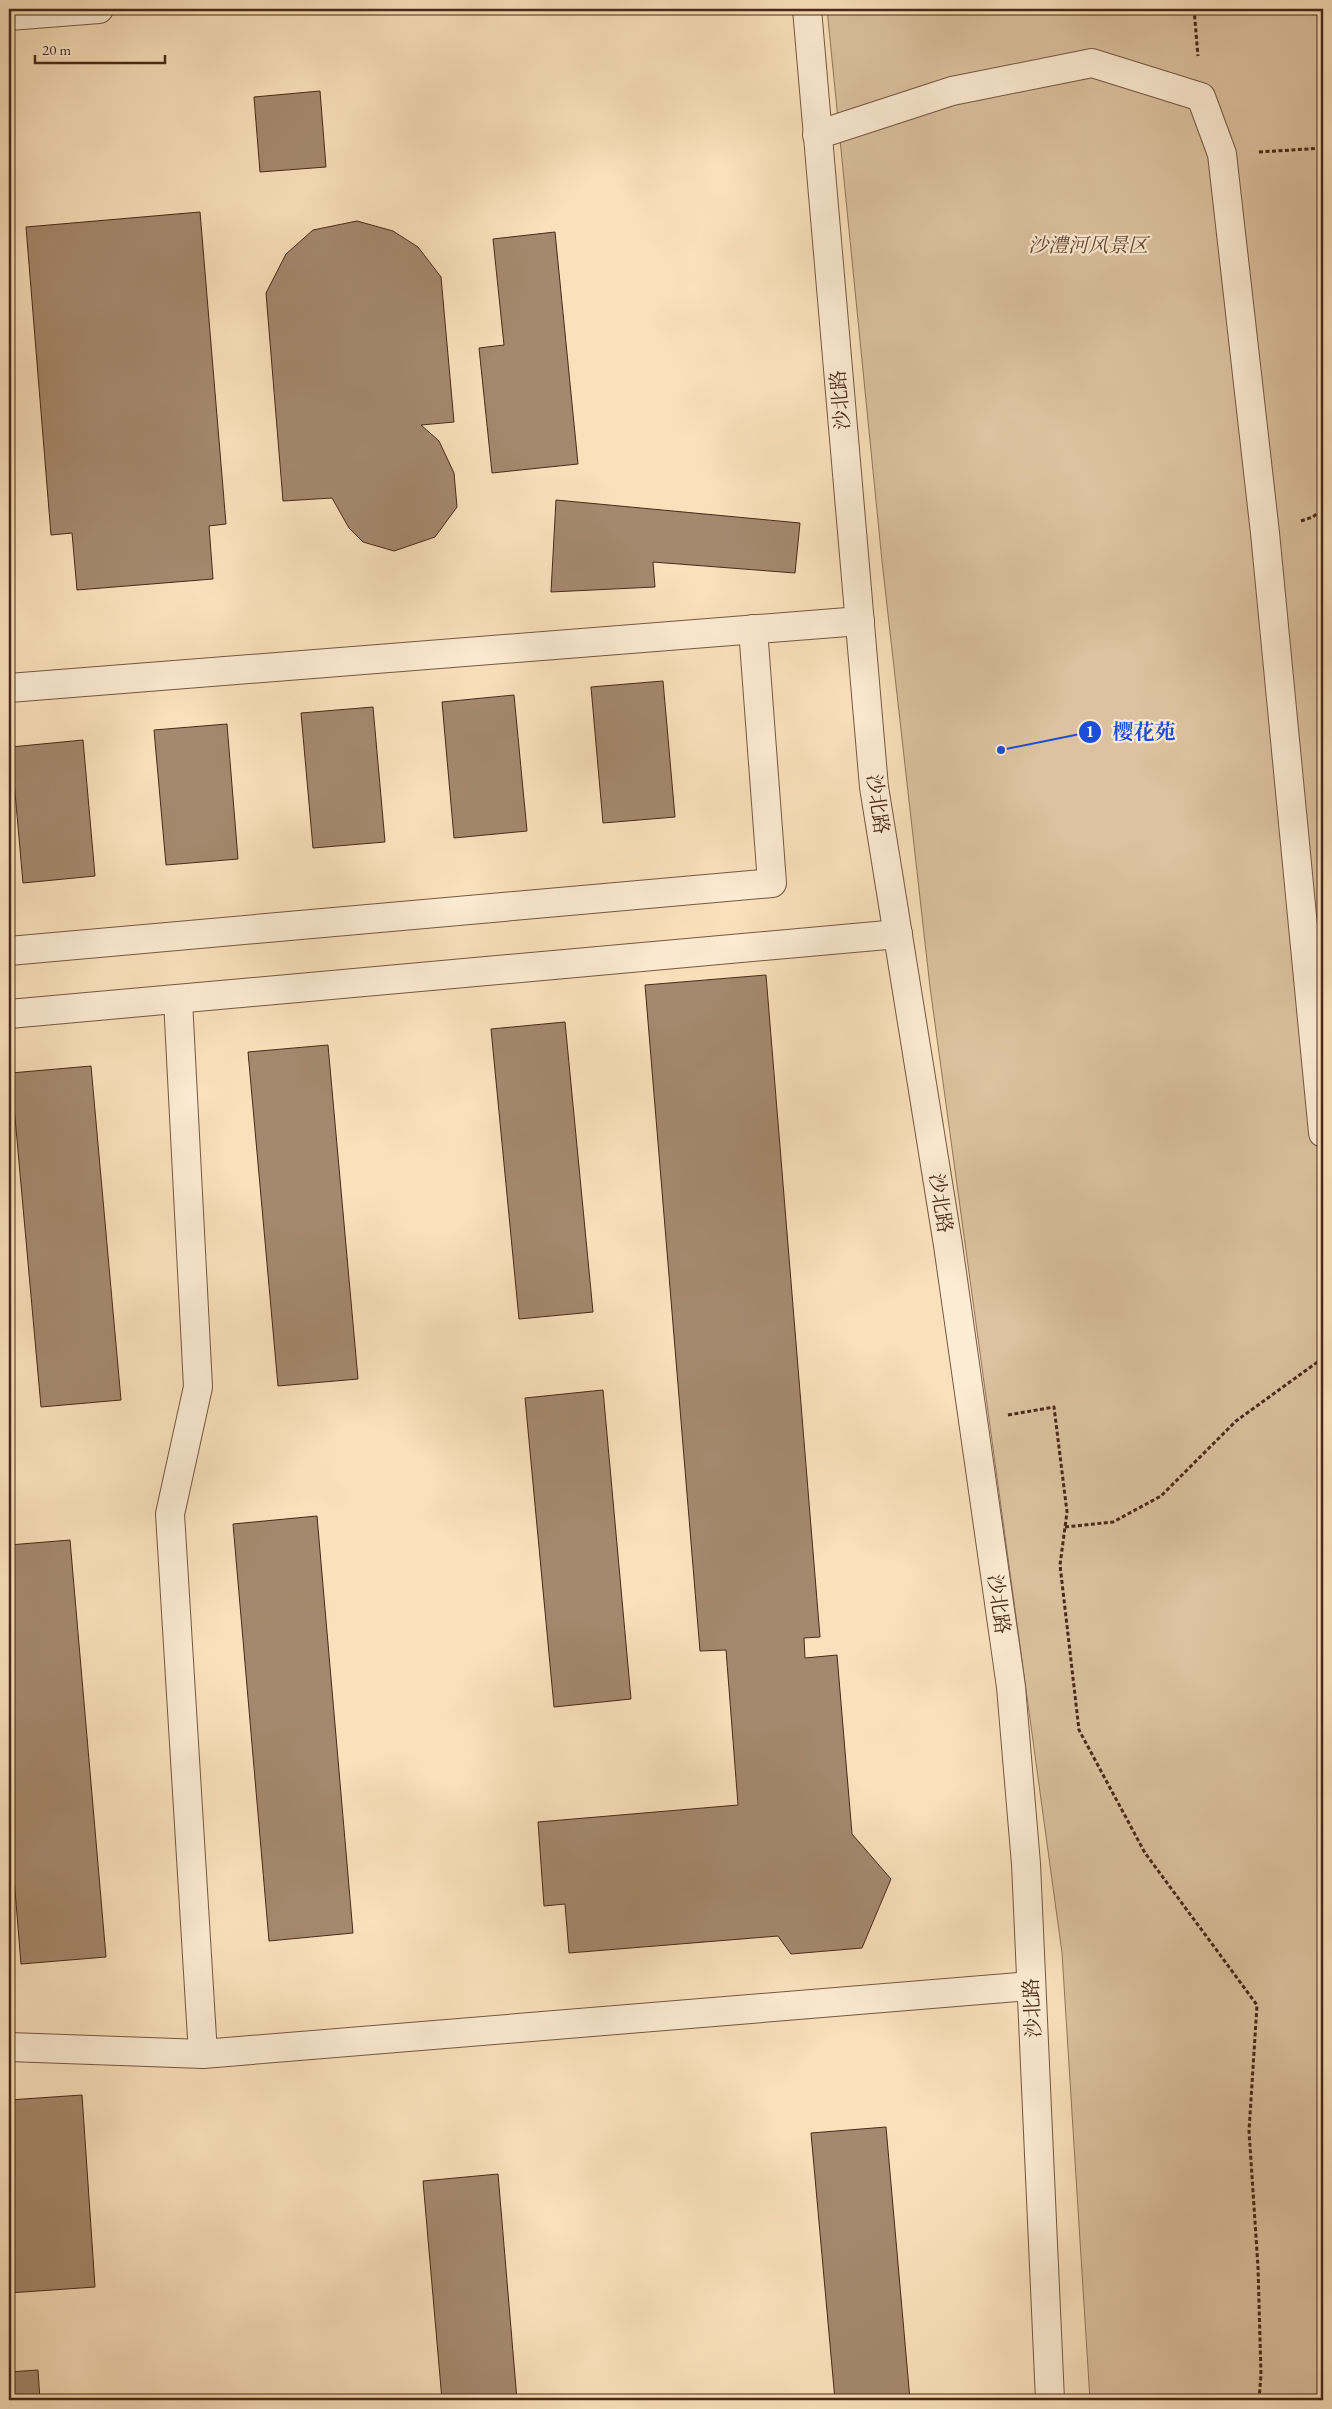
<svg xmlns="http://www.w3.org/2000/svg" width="1332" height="2409" font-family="'EB Garamond','Noto Serif SC',serif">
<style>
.green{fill:#dcc2a0;stroke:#92765c}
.building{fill:#a5896e;stroke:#492919}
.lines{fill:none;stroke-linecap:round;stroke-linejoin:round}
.minor-casing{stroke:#755742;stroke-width:30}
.tertiary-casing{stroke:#755742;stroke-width:30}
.path{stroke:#492919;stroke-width:3;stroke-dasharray:4 2.5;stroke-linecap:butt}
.minor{stroke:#fcecd3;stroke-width:28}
.tertiary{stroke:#fcecd3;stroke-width:28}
.labels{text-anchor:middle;stroke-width:4.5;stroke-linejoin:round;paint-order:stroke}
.park-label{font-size:20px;font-style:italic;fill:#664834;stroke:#fcecd3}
.street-label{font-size:20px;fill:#492919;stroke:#fcecd3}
.leader{fill:none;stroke:#1d4ed8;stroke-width:2}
.callout-dot{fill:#1d4ed8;stroke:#fcecd3;stroke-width:2}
.mark-label{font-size:15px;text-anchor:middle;font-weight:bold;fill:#fff}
.callout-label{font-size:21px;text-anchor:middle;font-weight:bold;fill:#1d4ed8;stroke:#fcecd3;stroke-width:4.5;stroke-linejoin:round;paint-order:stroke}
</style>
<rect width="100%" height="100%" fill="#fae1bc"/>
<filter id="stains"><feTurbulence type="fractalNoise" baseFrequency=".004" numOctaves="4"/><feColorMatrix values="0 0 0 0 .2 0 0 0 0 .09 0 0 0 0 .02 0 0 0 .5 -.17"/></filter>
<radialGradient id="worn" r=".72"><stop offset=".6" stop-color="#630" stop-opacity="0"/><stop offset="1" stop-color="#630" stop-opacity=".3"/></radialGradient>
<!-- green -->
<path class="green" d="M827,9H1323V2400H1090L1062,1953L930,987L882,561Z"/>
<!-- building -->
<g class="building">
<path d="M320,91L326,167L260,172L254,97Z"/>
<path d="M200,212L226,524L209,526L213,579L77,590L72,533L51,535L26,227Z"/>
<path d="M357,221L393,231L418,247L441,277L454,422L421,425L439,441L454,473L457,507L435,537L394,551L363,542L349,528L332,498L283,501L266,293L286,254L313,230Z"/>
<path d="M555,232L578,464L492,473L479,348L504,345L493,239Z"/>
<path d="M556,500L800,523L795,573L653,562L655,587L551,592Z"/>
<path d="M663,681L675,817L603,823L591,687Z"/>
<path d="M514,695L527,831L454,838L442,702Z"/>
<path d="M373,707L385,842L313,848L301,713Z"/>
<path d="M227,724L238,859L166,865L154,730Z"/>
<path d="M83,740L95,876L23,883L11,747Z"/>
<path d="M766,975L820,1637L804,1638L805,1658L837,1655L852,1834L891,1879L862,1948L791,1954L778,1936L569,1953L565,1904L544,1906L538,1822L738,1805L726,1650L700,1651L645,985Z"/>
<path d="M565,1022L593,1312L519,1319L491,1029Z"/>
<path d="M328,1045L358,1379L278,1386L248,1052Z"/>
<path d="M91,1066L121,1400L41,1407L11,1073Z"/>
<path d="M603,1390L631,1699L554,1707L525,1398Z"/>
<path d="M317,1516L353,1933L269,1941L233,1524Z"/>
<path d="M70,1540L106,1957L21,1964L9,1816V1545Z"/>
<path d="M82,2095L95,2287L9,2293V2100Z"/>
<path d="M886,2127L910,2400H835L811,2133Z"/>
<path d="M498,2174L517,2400H442L423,2181Z"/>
<path d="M38,2370L40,2400H9V2372Z"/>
</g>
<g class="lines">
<defs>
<g id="minor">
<path d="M9,16L99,9"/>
<path d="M817,135L952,91L1092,63L1201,97L1222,154L1265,533L1323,1133"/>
<path d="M9,688L860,621"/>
<path d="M9,951L772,883L753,629"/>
<path d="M178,1000L198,1387L170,1514L203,2054"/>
<path d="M9,1014L898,934"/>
<path d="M9,2047L203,2054L1030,1986"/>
</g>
<path id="tertiary" d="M807,9L874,787L948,1245L1011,1687L1026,1864L1050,2400"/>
</defs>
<!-- minor casing -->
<use href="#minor" class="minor-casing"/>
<!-- tertiary casing -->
<use href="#tertiary" class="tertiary-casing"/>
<!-- path -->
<g class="path">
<path d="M1194,9L1198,56"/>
<path d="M1259,152L1323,148"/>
<path d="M1301,521L1313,517L1323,508"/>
<path d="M1008,1415L1054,1407L1067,1512L1060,1565L1079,1730L1145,1853L1257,2005L1249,2131L1258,2267L1261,2375L1259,2400"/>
<path d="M1065,1527L1113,1522L1161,1496L1236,1421L1323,1358"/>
</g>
<!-- minor -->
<use href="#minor" class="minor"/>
<!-- tertiary -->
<use href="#tertiary" class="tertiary"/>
</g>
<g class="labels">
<!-- park labels -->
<g class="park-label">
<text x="1088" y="252">沙澧河风景区</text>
</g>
<!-- street labels -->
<g class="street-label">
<text transform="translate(840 400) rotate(-95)" y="7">沙北路</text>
<text transform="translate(878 804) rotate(82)" y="7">沙北路</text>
<text transform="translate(941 1203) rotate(81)" y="7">沙北路</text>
<text transform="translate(999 1604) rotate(82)" y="7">沙北路</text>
<text transform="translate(1032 2008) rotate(-93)" y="7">沙北路</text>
</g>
</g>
<!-- callouts -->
<path class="leader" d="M1001 750L1090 732"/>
<g class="callout-dot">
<circle cx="1001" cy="750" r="5"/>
<circle cx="1090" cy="732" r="12"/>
</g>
<g class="mark-label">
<text x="1090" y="737">1</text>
</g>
<g class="callout-label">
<text x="1144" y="739">樱花苑</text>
</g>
<!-- margin -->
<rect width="1332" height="2409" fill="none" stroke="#fae1bc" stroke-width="30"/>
<rect x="10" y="10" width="1312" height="2389" fill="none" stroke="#492919" stroke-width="2.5"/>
<rect x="15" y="15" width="1302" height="2379" fill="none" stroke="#492919"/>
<!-- scale -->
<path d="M35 55v8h130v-8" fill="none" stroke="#492919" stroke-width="2.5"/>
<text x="42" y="55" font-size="15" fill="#492919" stroke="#fcecd3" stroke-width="4" paint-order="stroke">20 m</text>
<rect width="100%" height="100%" filter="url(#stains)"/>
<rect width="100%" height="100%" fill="url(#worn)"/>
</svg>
